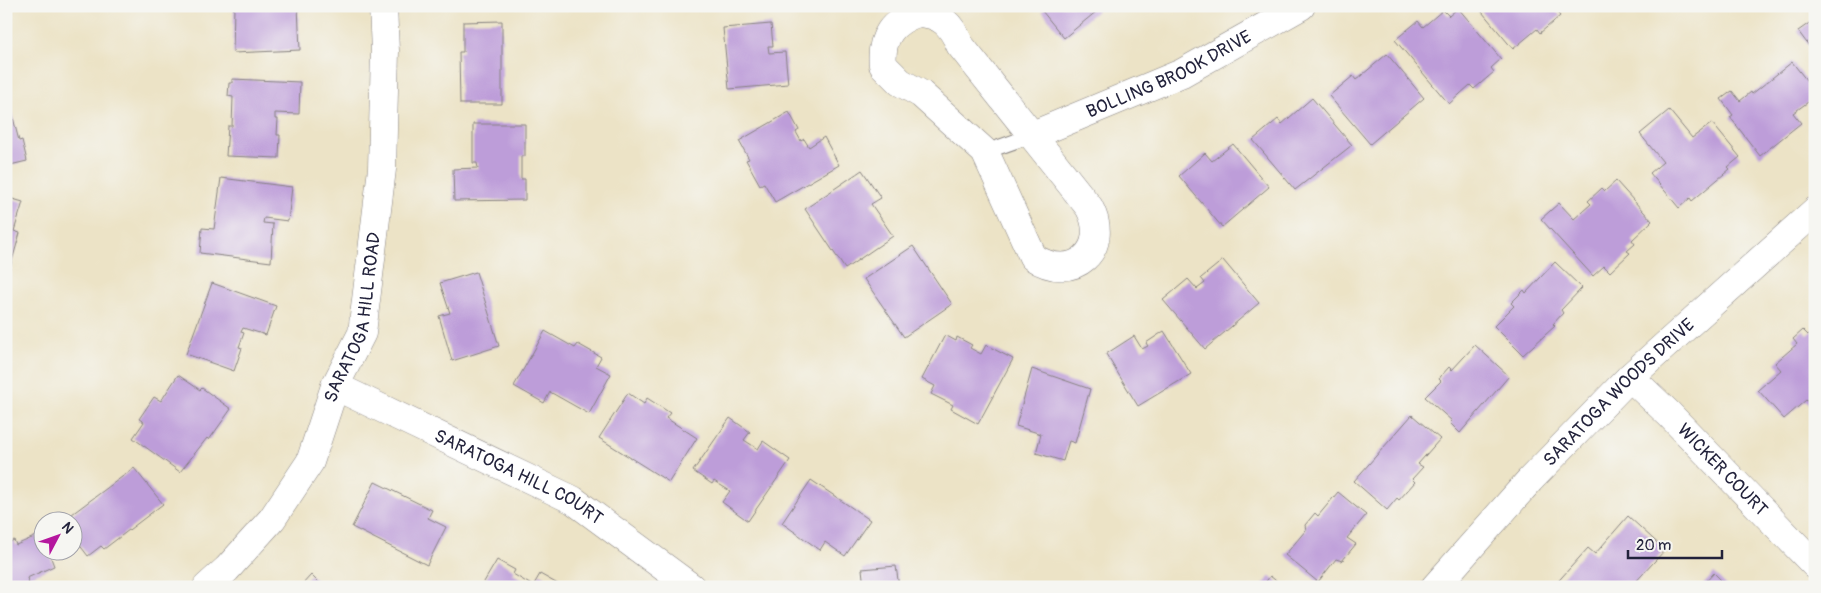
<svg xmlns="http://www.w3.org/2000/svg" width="1821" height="593" font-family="Pangolin,sans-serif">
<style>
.building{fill:#bd9dd9}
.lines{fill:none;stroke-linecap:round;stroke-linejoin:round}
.service-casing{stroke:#878280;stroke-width:16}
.minor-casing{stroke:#878280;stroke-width:29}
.service{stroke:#fff;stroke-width:14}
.minor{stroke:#fff;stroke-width:28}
.labels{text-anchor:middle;stroke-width:4.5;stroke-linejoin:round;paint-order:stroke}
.street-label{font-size:18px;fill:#22223b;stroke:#f6f6f2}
</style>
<rect width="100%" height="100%" fill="#f6f6f2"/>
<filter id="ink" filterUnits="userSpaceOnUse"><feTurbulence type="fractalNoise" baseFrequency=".02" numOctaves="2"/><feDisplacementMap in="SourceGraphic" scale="10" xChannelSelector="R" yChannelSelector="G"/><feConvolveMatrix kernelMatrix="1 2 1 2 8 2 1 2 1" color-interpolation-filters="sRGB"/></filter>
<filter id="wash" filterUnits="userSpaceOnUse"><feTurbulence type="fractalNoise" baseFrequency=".0096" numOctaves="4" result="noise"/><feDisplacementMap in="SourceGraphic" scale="20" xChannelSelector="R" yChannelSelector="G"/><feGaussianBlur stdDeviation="1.12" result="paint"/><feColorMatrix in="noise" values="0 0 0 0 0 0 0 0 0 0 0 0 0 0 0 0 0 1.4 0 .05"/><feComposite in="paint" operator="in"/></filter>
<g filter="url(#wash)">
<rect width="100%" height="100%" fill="#ece3c6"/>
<g id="blocks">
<!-- building -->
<g class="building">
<path d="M234,6H298L300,50L233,53Z"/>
<path d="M1048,6H1103L1064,38L1042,11Z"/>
<path d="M1477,6H1562L1556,11L1560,16L1540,33L1537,29L1513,49Z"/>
<path d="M1458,8L1501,59L1491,68L1494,72L1474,89L1470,85L1449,104L1395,40L1418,21L1423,27L1443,10L1449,16Z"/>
<path d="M1815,19V54L1798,31Z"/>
<path d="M502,21V104H460L459,52H463V22Z"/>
<path d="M771,24L773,46H768L769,53L785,52L788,84L729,89L723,28Z"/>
<path d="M1387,54L1424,98L1370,144L1329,96L1353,76L1356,80Z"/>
<path d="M1792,62L1815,91V97L1793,113L1801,123L1760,156L1730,117L1733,115L1721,99L1732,91L1740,101L1751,92L1752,94Z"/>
<path d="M232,79L300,82L299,114L275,113V119H278L277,135H280L279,158L226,156L228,126H232L233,97L228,96L229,83H232Z"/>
<path d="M6,90L19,141L22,140L27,161L6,166Z"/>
<path d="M1312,98L1352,145L1295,190L1253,140L1278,119L1282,124Z"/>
<path d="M1669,110L1692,138L1712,123L1740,157L1728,167L1730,169L1692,201L1690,198L1679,208L1650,173L1663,162L1640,134Z"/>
<path d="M789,112L799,130L796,132L801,141L804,139L809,147L824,137L839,165L775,202L764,183L760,185L746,160L749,159L739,141Z"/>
<path d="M473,124H525V156H521V179H525V200L454,201L453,169L478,168L477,163H473Z"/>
<path d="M1233,144L1269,187L1222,227L1179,176L1205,153L1212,161Z"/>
<path d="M862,170L881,198L871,204L893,236L845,269L805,209Z"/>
<path d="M221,178L292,187L288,221L264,218L263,223L273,224L271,262L200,253L202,228L214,229Z"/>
<path d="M1616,181L1652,221L1632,240L1635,244L1627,251L1630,253L1610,272L1604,266L1593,276L1541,219L1559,203L1574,219L1591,204L1588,201L1602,188L1605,191Z"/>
<path d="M6,197L23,202L14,231L20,233L7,278Z"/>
<path d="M913,246L952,304L904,337L864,279Z"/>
<path d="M1223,260L1259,303L1205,349L1163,300L1188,279L1197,289L1205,283L1201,278Z"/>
<path d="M1555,262L1582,288L1561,310L1563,313L1553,324L1555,326L1523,355L1494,326L1514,306L1511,303L1524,290L1526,293Z"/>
<path d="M476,272L499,346L452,361L439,316L450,313L440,283Z"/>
<path d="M212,283L276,306L266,335L243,328L241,332L244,333L239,347L242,348L234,371L186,354Z"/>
<path d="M1815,329V402L1811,405L1806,400L1784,419L1758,390L1781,370L1775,363L1797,344L1793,339L1803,330L1808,335Z"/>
<path d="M545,331L575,348L578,344L601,357L596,366L611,374L589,414L550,392L544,403L514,386Z"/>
<path d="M1164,331L1191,374L1138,406L1106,354L1134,336L1142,349L1148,346L1146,343Z"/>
<path d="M945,335L956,341L957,337L972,345L970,348L981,354L986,345L1013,359L978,424L951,409L953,405L931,394L935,386L922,379Z"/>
<path d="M1475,345L1509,376L1460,433L1450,423L1452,421L1425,397L1441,381L1439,379L1441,376L1449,367L1452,370Z"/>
<path d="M1032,369L1090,389L1075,443L1069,441L1063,461L1036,453L1041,434L1016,426Z"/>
<path d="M178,375L200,390L202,388L231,409L209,440L207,438L180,472L133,438L144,422L139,419L154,397L161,401Z"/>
<path d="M628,393L644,404L647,398L664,409L670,413L666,418L697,438L669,482L599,438Z"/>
<path d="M1412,415L1440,439L1418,464L1423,467L1412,479L1415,482L1399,500L1397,498L1387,510L1354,481Z"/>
<path d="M730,418L750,432L744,440L758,449L763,441L790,460L748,521L722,502L730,491L714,481L712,484L693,471Z"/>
<path d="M134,468L163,504L104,549L101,546L88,556L72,535V520H64Z"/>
<path d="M811,480L870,520L845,556L825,542L820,550L782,523Z"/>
<path d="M375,482L432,510L428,518L446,527L427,565L352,527Z"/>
<path d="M1338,492L1366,515L1347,538L1356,544L1342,561L1336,559L1318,582L1285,555L1306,530L1305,525L1315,513L1318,516Z"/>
<path d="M1628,516L1665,550L1631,587H1553L1588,548L1595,554Z"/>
<path d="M41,534L42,550H48L54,566L27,578L30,587H6V544L14,540L16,545Z"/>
<path d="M497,560L515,570L513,574L533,586L540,574L563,587H481Z"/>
<path d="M896,566L899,587H864L862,569Z"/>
<path d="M1714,573L1728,587H1701Z"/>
<path d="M311,575L323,587H300Z"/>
<path d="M1270,576L1284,587H1262Z"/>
</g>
</g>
</g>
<g filter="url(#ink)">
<use href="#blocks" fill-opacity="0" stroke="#878280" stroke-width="1"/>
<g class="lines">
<defs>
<path id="service" d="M985,152L1033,135"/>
<g id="minor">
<path d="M918,13C941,14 951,24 960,45L1089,207C1112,249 1073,284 1033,257L985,152L921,94L900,82L883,65C880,38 892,21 918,13Z"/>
<path id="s1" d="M1033,135L1182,73L1301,6"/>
<path id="s2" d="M1630,377L1669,414L1815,565"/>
<path id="s3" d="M335,386L573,500L691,587"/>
<path id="s4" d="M207,587L227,569L272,519L310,462L335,386L362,333L382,169L385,51L383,6"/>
<path id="s5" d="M1435,587L1530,480L1630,377L1815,211"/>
</g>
</defs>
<!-- service casing -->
<use href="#service" class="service-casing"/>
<!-- minor casing -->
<use href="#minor" class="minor-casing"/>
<!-- service -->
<use href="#service" class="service"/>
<!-- minor -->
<use href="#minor" class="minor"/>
</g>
</g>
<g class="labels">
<!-- street labels -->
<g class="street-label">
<text dy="6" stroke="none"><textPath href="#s1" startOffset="149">BOLLING BROOK DRIVE</textPath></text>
<text dy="6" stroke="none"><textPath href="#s4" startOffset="315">SARATOGA HILL ROAD</textPath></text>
<text dy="6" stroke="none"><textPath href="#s5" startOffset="268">SARATOGA WOODS DRIVE</textPath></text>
<text dy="6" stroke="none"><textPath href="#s2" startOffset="131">WICKER COURT</textPath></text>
<text dy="6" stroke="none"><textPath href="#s3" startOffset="205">SARATOGA HILL COURT</textPath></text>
</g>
</g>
<!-- margin -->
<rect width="1821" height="593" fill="none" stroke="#f6f6f2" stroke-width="25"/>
<!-- north arrow -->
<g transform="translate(58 536) rotate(49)"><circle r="24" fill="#f6f6f2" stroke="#a1a1a9"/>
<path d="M0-4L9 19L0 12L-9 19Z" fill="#b5179e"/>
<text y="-8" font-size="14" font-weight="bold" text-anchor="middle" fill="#22223b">N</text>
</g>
<!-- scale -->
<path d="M1628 550v8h94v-8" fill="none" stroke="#22223b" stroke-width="2.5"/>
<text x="1636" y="550" font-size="15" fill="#22223b" stroke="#f6f6f2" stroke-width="4" paint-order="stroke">20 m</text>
</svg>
